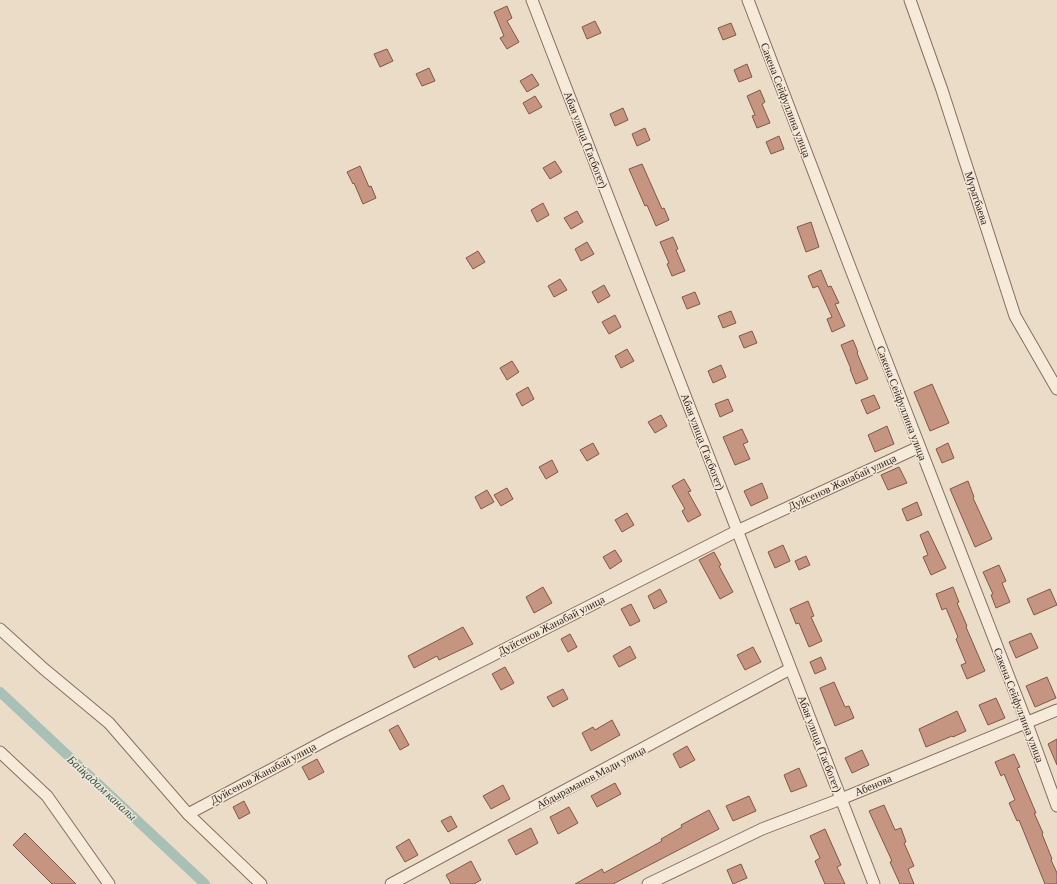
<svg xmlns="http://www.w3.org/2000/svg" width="1057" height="884" font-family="'Crimson Pro',serif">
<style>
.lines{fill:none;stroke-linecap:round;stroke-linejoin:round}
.canal{stroke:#a9c0b6;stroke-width:10}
.building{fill:#c69581;stroke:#835746}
.street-casing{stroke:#866e5e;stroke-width:13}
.street{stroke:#f6ebdb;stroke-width:11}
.labels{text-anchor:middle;stroke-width:3;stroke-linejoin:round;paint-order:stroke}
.street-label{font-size:11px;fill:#372921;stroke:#f3e7d7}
.water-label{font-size:12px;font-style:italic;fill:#31564f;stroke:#f3e7d7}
</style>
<rect width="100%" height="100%" fill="#ebdcc8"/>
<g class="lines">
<!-- canal -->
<path class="canal" d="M0,692L205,884"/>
</g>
<!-- building -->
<g class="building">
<path d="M507,6L512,18L507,21L519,42L507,49L500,38L504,36L494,12Z"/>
<path d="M595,21L601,33L587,39L582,27Z"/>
<path d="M731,23L736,35L723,40L718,28Z"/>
<path d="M387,49L393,61L380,67L374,54Z"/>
<path d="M747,64L752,77L739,82L734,70Z"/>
<path d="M429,68L435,81L422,86L416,74Z"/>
<path d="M532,74L539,85L527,92L520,81Z"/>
<path d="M760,90L765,102L762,104L770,123L757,128L752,116L755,115L747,96Z"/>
<path d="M535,96L542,107L529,114L523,103Z"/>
<path d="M623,108L628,120L615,126L610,114Z"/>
<path d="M645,128L650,140L637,146L632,134Z"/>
<path d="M779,136L784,149L771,154L766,142Z"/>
<path d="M555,161L562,172L550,179L543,168Z"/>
<path d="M642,164L662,209L664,208L669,220L656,226L647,205L645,206L629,169Z"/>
<path d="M360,166L369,187L371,186L376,198L363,204L354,183L353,184L347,172Z"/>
<path d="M543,203L549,215L537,222L531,210Z"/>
<path d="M577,211L583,222L571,229L564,218Z"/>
<path d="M811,222L819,247L806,252L797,227Z"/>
<path d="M673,237L678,249L676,250L685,271L672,276L667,264L669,263L660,242Z"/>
<path d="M587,242L594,254L581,261L575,249Z"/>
<path d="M478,251L485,262L473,269L466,258Z"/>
<path d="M821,270L828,287L831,286L839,303L835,304L845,326L832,332L827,319L832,317L818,286L813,288L808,276Z"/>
<path d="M560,279L567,290L554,297L548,286Z"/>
<path d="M604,285L610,296L598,303L592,292Z"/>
<path d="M695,292L700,304L687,309L682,297Z"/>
<path d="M731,311L736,323L723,328L718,316Z"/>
<path d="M615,315L621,327L609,334L602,322Z"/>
<path d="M752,331L757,343L744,348L739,336Z"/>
<path d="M853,340L858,352L857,353L868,379L856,384L850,369H851L841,345Z"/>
<path d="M627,349L634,361L621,368L615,356Z"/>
<path d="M512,361L519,372L507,380L500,368Z"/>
<path d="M721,365L726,377L713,383L708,371Z"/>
<path d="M932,384L949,423L930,431L914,392Z"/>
<path d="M528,387L534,399L522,406L516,394Z"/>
<path d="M874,395L880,408L867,414L861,400Z"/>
<path d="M728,399L733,411L720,417L715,404Z"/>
<path d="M661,415L667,426L655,433L648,422Z"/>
<path d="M887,426L894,444L875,452L868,435Z"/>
<path d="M742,429L748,442L743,444L750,459L735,465L723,437Z"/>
<path d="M593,443L599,454L587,461L580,450Z"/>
<path d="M948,443L954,458L942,463L936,449Z"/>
<path d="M552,460L558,472L546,479L539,467Z"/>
<path d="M899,467L907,483L888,490L881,475Z"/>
<path d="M684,479L691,491L688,492L701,515L688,522L682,511L685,509L672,486Z"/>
<path d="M968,481L974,497L973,498L992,539L975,547L950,489Z"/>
<path d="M762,483L768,498L751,506L744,491Z"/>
<path d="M507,488L513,499L501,506L494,495Z"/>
<path d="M487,490L494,502L481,509L475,497Z"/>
<path d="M917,502L922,515L907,521L902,509Z"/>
<path d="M627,513L634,525L622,532L615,520Z"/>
<path d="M928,531L946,568L931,575L923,557L928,555L920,535Z"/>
<path d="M783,545L790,561L775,568L768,552Z"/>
<path d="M615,550L622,561L610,569L603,557Z"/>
<path d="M714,552L721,565L719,566L733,592L720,599L699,560Z"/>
<path d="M806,556L810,565L799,570L795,561Z"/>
<path d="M999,565L1006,581L1002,583L1010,602L996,608L991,595L993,594L983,572Z"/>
<path d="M543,587L552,603L534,613L526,597Z"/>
<path d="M953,587L959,602L957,603L967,626L966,627L985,671L967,679L961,665L966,663L956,639L958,637L946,608L942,610L936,594Z"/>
<path d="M660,589L667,602L654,609L648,596Z"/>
<path d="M1050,589L1057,605L1034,615L1027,599Z"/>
<path d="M808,601L814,616L811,617L822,641L809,647L799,623L796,624L790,609Z"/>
<path d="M631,604L640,621L630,626L621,609Z"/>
<path d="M463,627L473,644L439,660L437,656L414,668L408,656Z"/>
<path d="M1031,633L1038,648L1016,658L1009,642Z"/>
<path d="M570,634L577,647L568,652L561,639Z"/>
<path d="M630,646L636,658L619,667L613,656Z"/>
<path d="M753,647L761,662L745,670L737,655Z"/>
<path d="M821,657L826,669L815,674L810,662Z"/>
<path d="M505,667L514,683L501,690L492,674Z"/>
<path d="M1047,677L1056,698L1035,707L1026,686Z"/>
<path d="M834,682L845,707L849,706L854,718L835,726L820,688Z"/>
<path d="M563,689L568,699L553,707L547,697Z"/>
<path d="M996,698L1005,718L988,725L979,705Z"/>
<path d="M957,711L966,731L953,737L952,736L926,747L919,729Z"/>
<path d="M612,720L620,735L591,751L582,733L593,727L595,730Z"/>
<path d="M398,725L409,745L400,750L389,730Z"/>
<path d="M1057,739V765L1048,744Z"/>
<path d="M687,746L695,760L680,768L673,754Z"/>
<path d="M862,750L869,765L852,773L845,758Z"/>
<path d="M1014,754L1020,767L1017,768L1036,813H1034L1043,833L1042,834L1052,859L1051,860L1057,873V884H1045L1019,820L1017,821L1009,803L1015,800L1004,774L1001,776L995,762Z"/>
<path d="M317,759L324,772L309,780L302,767Z"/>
<path d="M799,768L807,786L791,792L784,775Z"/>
<path d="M615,783L621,794L597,807L591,796Z"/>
<path d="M503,785L510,799L491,809L483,796Z"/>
<path d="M749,796L756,811L733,821L726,806Z"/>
<path d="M244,801L250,813L239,819L233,807Z"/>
<path d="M884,805L895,830L901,828L906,842L904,843L914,866L908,869L914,884H900L890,862L892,861L869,811Z"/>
<path d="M569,807L578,823L558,834L550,817Z"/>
<path d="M709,810L719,829L613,884H575L602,869L604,873L662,841L661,839L682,827L681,825Z"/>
<path d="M451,816L457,827L448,832L441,821Z"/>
<path d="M531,828L538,843L516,855L508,840Z"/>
<path d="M825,829L841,865L837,867L845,884H825L815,861L820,858L810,836Z"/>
<path d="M25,833L76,884H52L13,845Z"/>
<path d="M409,839L418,855L405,862L396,847Z"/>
<path d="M471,861L481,880L474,884H451L446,875Z"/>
<path d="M741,864L747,878L733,884L727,870Z"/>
</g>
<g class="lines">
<defs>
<g id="street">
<path d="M532,0L874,884"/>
<path d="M748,0L850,267L1026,721L1057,806"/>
<path d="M910,0L942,90L1015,316L1057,389"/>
<path d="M0,629L44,669L109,723L188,814L261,884"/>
<path d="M0,752L47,796L109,884"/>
<path d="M188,814L332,737L737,531L919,447"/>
<path d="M391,884L790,669"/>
<path d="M648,884L762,829L841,799L1057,710"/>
</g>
</defs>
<!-- street casing -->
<use href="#street" class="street-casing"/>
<!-- street -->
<use href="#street" class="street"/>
</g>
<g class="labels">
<!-- street labels -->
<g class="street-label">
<text transform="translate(786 100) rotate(69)" y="4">Сакена Сейфуллина улица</text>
<text transform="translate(586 140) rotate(69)" y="4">Абая улица (Тасбогет)</text>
<text transform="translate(977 198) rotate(72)" y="4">Муратбаева</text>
<text transform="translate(902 403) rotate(69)" y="4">Сакена Сейфуллина улица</text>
<text transform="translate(703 442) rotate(69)" y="4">Абая улица (Тасбогет)</text>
<text transform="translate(842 482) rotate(-25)" y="4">Дуйсенов Жанабай улица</text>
<text transform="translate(551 625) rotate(-27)" y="4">Дуйсенов Жанабай улица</text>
<text transform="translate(1019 705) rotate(69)" y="4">Сакена Сейфуллина улица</text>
<text transform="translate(820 744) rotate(69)" y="4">Абая улица (Тасбогет)</text>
<text transform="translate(263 773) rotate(-28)" y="4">Дуйсенов Жанабай улица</text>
<text transform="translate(591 777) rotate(-28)" y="4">Абдыраманов Мади улица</text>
<text transform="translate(873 785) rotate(-23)" y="4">Абенова</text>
</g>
<!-- water labels -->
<g class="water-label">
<text transform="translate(102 788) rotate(43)" y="4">Байқадам каналы</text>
</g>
</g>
</svg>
